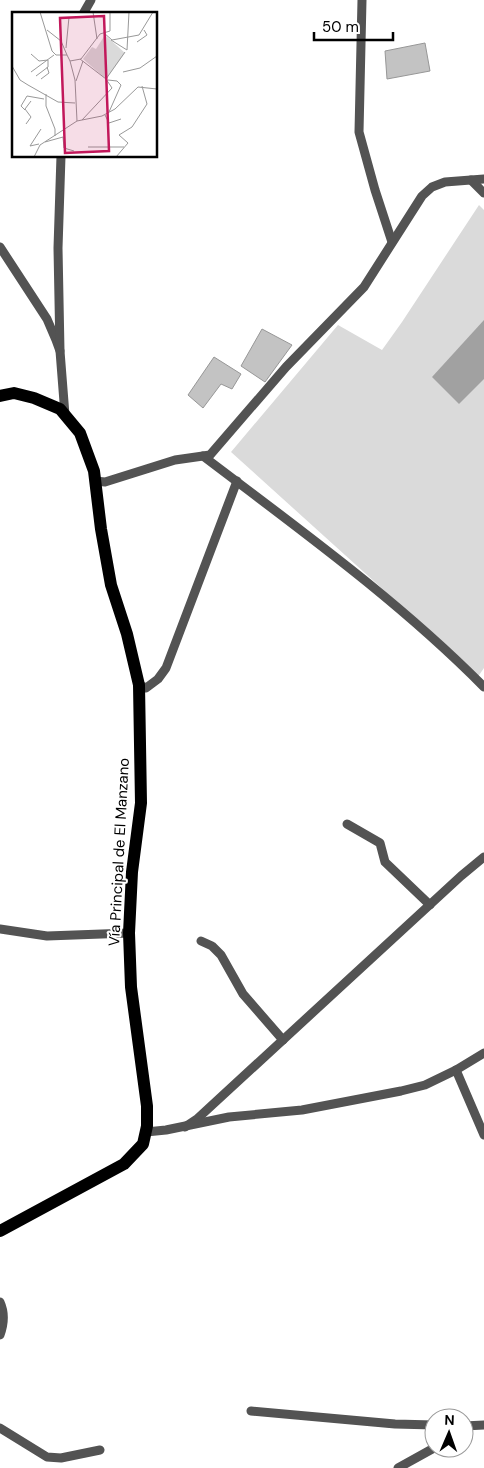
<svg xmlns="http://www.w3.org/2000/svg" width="484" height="1468" font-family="'DM Sans',sans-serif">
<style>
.green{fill:#dadada}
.water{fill:#a1a1a1}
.building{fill:#c3c3c3;stroke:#979797}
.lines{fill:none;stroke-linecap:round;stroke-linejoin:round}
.street{stroke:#535353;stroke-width:9}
.primary{stroke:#000;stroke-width:12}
.labels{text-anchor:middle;stroke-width:4;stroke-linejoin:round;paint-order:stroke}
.street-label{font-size:15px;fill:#000;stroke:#fff}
.inset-road{fill:none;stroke:#999;stroke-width:1}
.view{fill:#c2185b;fill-opacity:0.15;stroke:#c2185b;stroke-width:2.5}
.inset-edge{fill:none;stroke:#000;stroke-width:2.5}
</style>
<rect width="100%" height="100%" fill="#fff"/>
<!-- green -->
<path class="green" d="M479,205L484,210V668L475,681L428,630L231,452L338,325L382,350L402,322Z"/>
<!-- water -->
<path class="water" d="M484,320V379L459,404L432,377Z"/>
<!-- building -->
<g class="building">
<path d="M425,43L430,71L387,79L385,51Z"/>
<path d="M262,329L292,345L265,382L241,366Z"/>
<path d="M214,357L241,374L232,389L221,384L203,408L188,395Z"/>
</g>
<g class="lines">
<!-- street -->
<g class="street">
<path d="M362,0L359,132L375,190L392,242"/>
<path d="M83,14L91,0"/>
<path d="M471,180L484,193"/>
<path d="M0,247L47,319L56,340L60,351L65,415"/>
<path d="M60,351L58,248L61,156"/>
<path d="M203,456C299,529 399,601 484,687"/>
<path d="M95,477V481L105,482L175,460L210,455L286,367L364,287L422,196L432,187L445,182L484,179"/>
<path d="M139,685L146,688L158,679L166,668L237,481"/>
<path d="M347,824L380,843L385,862L430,905"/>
<path d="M0,929L47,936L129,933"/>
<path d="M201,941L212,946L221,955L243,994L283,1040"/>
<path d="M456,1070L484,1135"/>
<path d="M185,1127L197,1119L461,876L484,857"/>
<path d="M146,1132L166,1130L229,1117L302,1110L401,1091L425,1085L456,1070L484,1053"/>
<path d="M0,1302C5,1313 4,1324 0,1335"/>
<path d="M251,1411L395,1424L434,1425"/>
<path d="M464,1426L484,1425"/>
<path d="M0,1428L47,1457L61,1458L100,1450"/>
<path d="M398,1468L434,1448"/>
</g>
<!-- primary -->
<path class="primary" d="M0,396L14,393L34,398L60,409L80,433L94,471L101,529L111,585L127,634L139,685L141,803L132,872L129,933L131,987L147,1106V1126L143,1144L124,1164L0,1231"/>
</g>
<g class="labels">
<!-- street labels -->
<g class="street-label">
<text transform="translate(119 852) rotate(-87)" y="5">Vía Principal de El Manzano</text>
</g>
</g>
<!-- overview -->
<g transform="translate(12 12)">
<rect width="145" height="145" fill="#fff"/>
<path d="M93,23L113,41L94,67L71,47L80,35L84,37Z" fill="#dadada"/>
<path class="inset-road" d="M81,0L85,27M35,18L49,29L55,43M92,21L100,28L127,23L141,0M99,28L115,38L117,0M125,30L135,23L132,18M54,36L57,5M19,42L27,49L36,48V55L24,64M68,47L94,67L100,76L70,108M58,49L69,47L88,22L98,19V0M0,54L8,68L16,73L46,90L63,91M19,60L42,43M111,60L128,56L145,44M29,67L37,61L35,55M94,67L113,40M96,68L105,69L109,73L97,100M64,69L71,49M34,82V94L43,117V124M13,98L9,94L15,84L32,87M93,103L97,111L109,107M65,109L90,104L103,97L126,75L145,77M14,112L19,105L13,97L19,89M33,130L51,125L52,136L62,139M27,132L18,134L29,117M76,135H112M22,145L28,133L65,109L63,68L58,49L55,43H44L40,39L28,0M104,145L116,131L107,123L120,115L135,92L130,74"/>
<path class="view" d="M92,4L97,139L53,141L48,6Z"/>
<rect width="145" height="145" class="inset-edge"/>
</g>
<!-- north arrow -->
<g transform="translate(449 1433) rotate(2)"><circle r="24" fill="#ffffff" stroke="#999999"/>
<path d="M0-4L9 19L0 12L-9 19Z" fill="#000000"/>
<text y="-8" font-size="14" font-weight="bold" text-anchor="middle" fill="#000000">N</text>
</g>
<!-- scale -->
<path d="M314 32v8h79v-8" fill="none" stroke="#000000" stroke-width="2.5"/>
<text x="322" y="32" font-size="15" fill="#000000" stroke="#ffffff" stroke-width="4" paint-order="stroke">50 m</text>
</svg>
